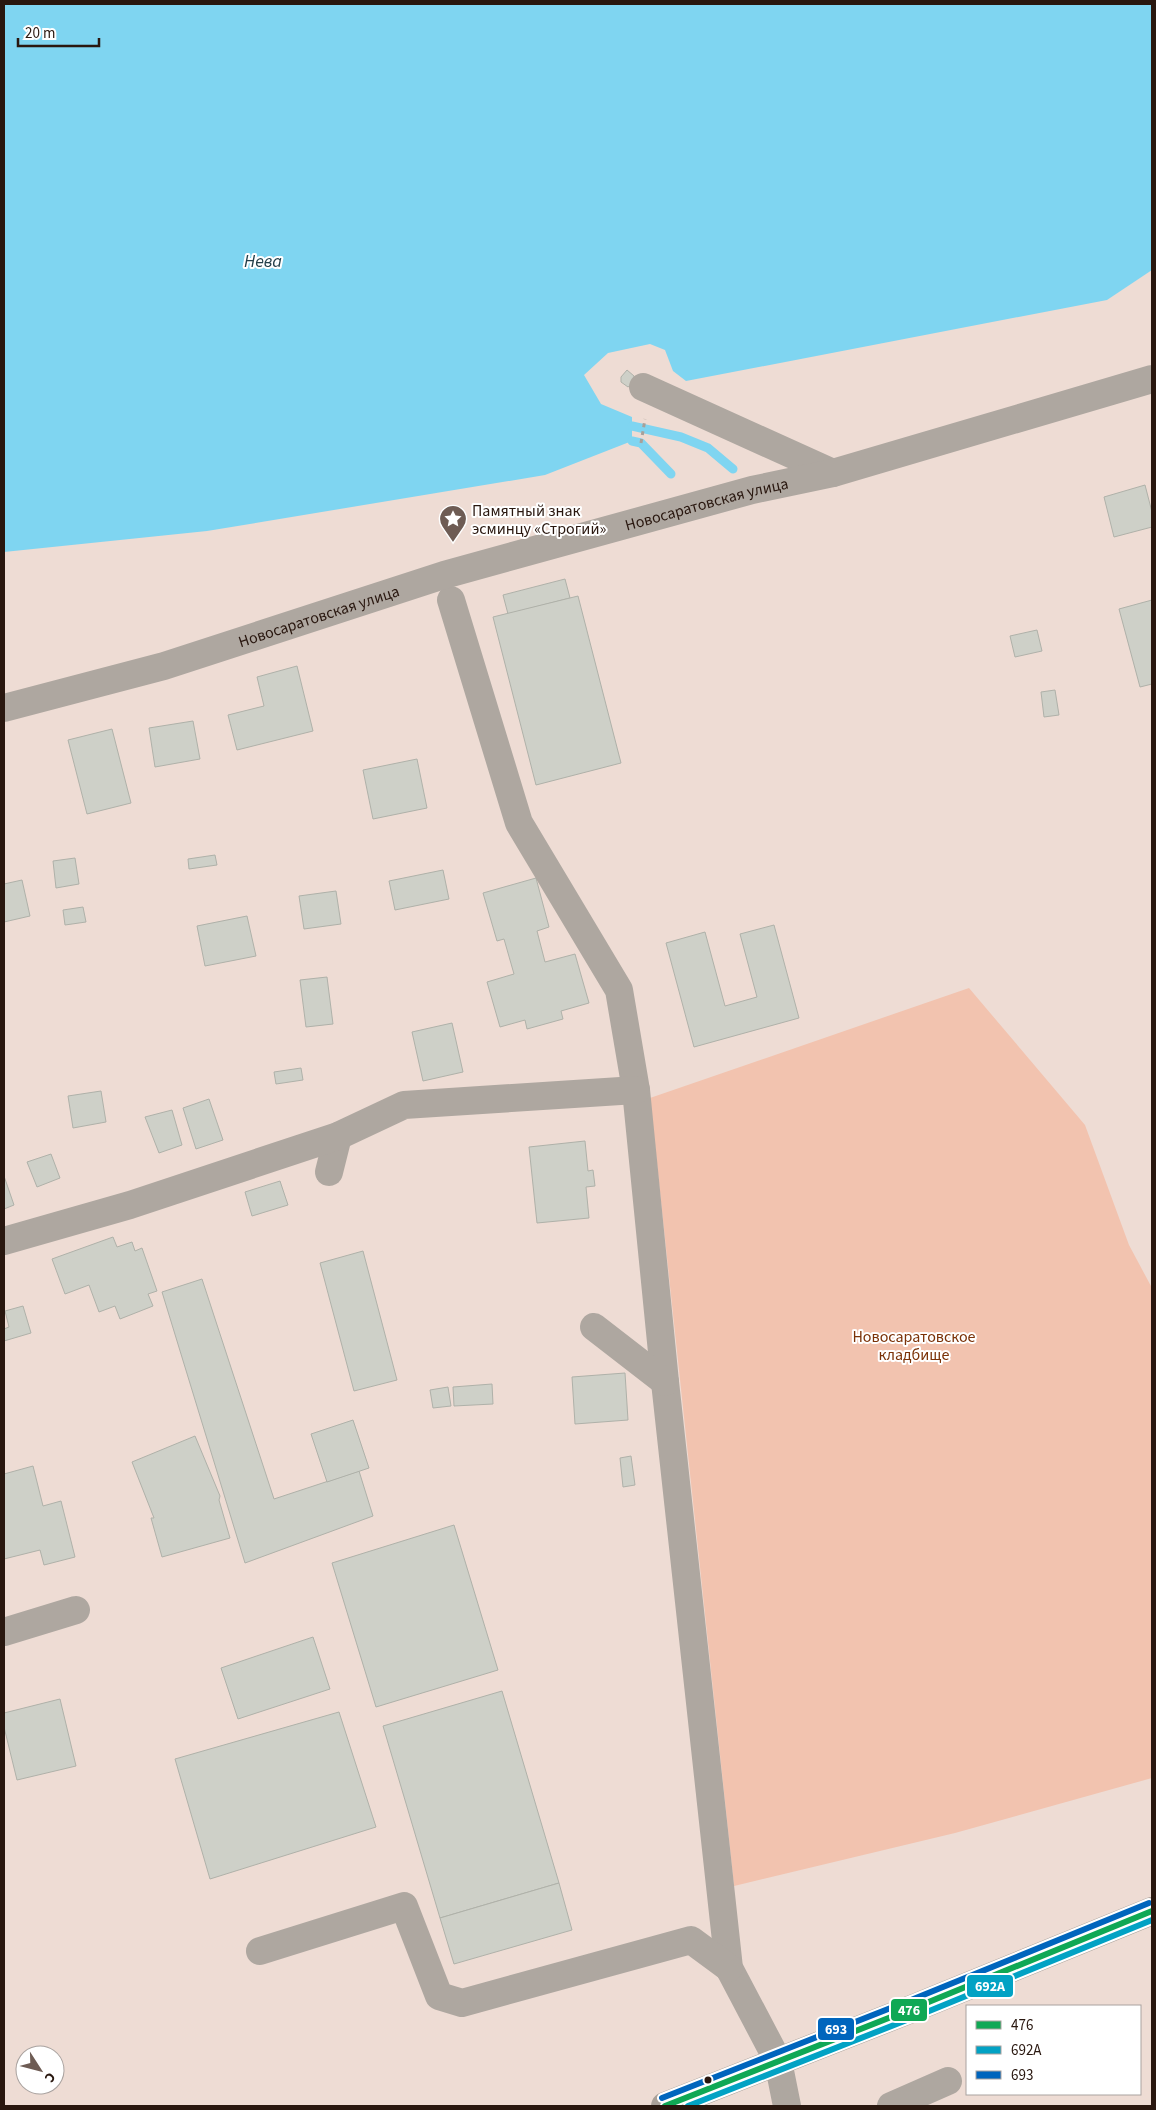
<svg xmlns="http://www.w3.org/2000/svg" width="1156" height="2110" font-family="'Source Sans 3',sans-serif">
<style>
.green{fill:#f2c3af}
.water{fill:#7fd5f1}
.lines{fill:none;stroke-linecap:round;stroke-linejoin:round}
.stream{stroke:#7fd5f1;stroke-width:9}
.building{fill:#ced0c8;stroke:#afb1a9}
.path{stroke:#a8a099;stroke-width:3;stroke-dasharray:4 4;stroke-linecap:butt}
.minor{stroke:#aea7a0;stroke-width:28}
.major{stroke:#a9a098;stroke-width:28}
.bus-1-casing{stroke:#fff;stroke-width:10}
.bus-2-casing{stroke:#fff;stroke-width:10}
.bus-3-casing{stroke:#fff;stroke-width:10}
.bus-1{stroke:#10a855;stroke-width:6}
.bus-2{stroke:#02a2c4;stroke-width:6}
.bus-3{stroke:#0065bd;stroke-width:6}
.bus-dot{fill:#29170f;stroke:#fff;stroke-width:2}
.labels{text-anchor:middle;stroke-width:4;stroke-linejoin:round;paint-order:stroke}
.street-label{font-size:16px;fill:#29170f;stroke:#fff}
.poi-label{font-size:16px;fill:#29170f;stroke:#fff;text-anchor:start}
.park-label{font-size:16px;fill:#7b3208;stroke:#fff}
.water-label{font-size:18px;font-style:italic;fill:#243f4a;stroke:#fff}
.line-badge{stroke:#fff;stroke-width:2}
.badge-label{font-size:14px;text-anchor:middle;font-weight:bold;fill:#fff}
</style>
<rect width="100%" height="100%" fill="#eedcd4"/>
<!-- green -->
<path class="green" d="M969,988L1085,1125L1129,1245L1152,1288V1778L955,1833L734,1886L650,1098Z"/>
<!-- water -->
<path class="water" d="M4,4H1152V270L1107,300L686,381L673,371L665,350L650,344L608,353L584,375L601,404L632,417V441L545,475L207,531L4,552Z"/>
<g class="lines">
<!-- stream -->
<g class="stream">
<path d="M632,426L681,437L708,448L733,469"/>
<path d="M632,441L641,443L671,474"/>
</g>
</g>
<!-- building -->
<g class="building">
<path d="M627,370L634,376L635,382L628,387L621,382V377Z"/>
<path d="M1145,485L1152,512V527L1114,537L1104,497Z"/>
<path d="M565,579L570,598L508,614L503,595Z"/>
<path d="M578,596L621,763L536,785L493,617Z"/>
<path d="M1152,600V684L1140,687L1119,609Z"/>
<path d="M1037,630L1042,651L1015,657L1010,636Z"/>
<path d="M297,666L313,731L237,750L228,715L264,706L257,677Z"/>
<path d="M1055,690L1059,715L1044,717L1041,692Z"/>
<path d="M193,721L200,759L155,767L149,728Z"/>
<path d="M112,729L131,803L87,814L68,740Z"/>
<path d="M417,759L427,808L373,819L363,770Z"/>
<path d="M215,855L217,865L189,869L188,859Z"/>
<path d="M75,858L79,884L56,888L53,861Z"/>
<path d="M443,870L449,899L395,910L389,881Z"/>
<path d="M536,878L549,927L537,931L545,962L575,954L589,1003L561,1011L563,1019L527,1029L525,1020L500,1027L487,982L514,974L504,939L497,941L483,893Z"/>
<path d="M22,880L30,916L4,922V884Z"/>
<path d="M336,891L341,924L304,929L299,896Z"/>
<path d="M83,907L86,922L65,925L63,910Z"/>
<path d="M247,916L256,956L205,966L197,926Z"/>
<path d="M774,925L799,1018L694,1047L666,943L705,932L725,1006L757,997L740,934Z"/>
<path d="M327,977L333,1024L306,1027L300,980Z"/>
<path d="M452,1023L463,1072L423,1081L412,1032Z"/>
<path d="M301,1068L303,1080L276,1084L274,1072Z"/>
<path d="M101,1091L106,1122L73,1128L68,1096Z"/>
<path d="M209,1099L223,1140L196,1149L183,1108Z"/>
<path d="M172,1110L182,1145L159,1153L145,1117Z"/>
<path d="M585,1141L588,1171L593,1170L595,1186L586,1187L589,1218L537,1223L529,1147Z"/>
<path d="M51,1154L60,1178L37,1187L27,1162Z"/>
<path d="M4,1176L14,1205L4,1209Z"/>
<path d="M280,1181L288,1205L252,1216L245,1192Z"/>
<path d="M113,1237L117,1247L132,1242L135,1251L142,1248L157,1291L148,1294L153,1306L120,1319L115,1306L99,1312L89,1285L65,1294L52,1259Z"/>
<path d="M363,1251L397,1380L354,1391L320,1263Z"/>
<path d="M202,1279L274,1499L359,1471L373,1516L245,1563L162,1292Z"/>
<path d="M23,1306L31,1333L4,1341V1329L9,1327L5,1311Z"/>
<path d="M625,1373L628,1420L575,1424L572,1377Z"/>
<path d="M492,1384L493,1404L454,1406L453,1387Z"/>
<path d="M448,1387L451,1406L433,1408L430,1390Z"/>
<path d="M353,1420L369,1468L327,1482L311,1434Z"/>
<path d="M195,1436L220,1496L219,1500L230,1538L162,1557L151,1518H154L132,1462Z"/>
<path d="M631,1456L635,1485L623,1487L620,1458Z"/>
<path d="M33,1466L43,1506L61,1501L75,1557L44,1565L40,1550L4,1559V1474Z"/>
<path d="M454,1525L498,1670L376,1707L332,1563Z"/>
<path d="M313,1637L330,1689L238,1719L221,1668Z"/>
<path d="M502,1691L559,1883L440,1918L383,1726Z"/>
<path d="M60,1699L76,1766L17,1780L4,1727V1713Z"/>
<path d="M339,1712L376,1827L210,1879L175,1759Z"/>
<path d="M559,1883L572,1930L454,1964L440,1918Z"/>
</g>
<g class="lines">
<!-- path -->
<path class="path" d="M641,443L645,419"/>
<!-- minor -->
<g class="minor">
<path d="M643,387L833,473"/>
<path d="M451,600L519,823L619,990L636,1090L665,1382L729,1968L778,2061L787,2106"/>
<path id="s1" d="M4,708L164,666L444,575L752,490L833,473L1152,379"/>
<path d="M329,1172L338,1136"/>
<path d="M4,1241L130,1205L338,1136L404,1105L636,1090"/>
<path d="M594,1327L665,1382"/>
<path d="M4,1632L76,1610"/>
<path d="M260,1951L404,1906L439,1996L462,2003L691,1940L729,1968"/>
<path d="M891,2106L948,2081"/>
</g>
<!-- major -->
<path class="major" d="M665,2106L914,2008L1152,1911"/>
<defs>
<path id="bus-1" d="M665,2106L914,2008L1152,1911"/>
<path id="bus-2" d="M688,2106L917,2016L1152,1920"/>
<path id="bus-3" d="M662,2098L911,2000L1149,1903"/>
</defs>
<!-- bus-1 casing -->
<use href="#bus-1" class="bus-1-casing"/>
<!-- bus-2 casing -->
<use href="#bus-2" class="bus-2-casing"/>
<!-- bus-3 casing -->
<use href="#bus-3" class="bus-3-casing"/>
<!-- bus-1 -->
<use href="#bus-1" class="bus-1"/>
<!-- bus-2 -->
<use href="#bus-2" class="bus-2"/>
<!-- bus-3 -->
<use href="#bus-3" class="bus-3"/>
</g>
<!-- icons -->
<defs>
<symbol id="sight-pin" viewBox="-11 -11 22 30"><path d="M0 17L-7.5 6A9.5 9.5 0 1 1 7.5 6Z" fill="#6e5c54" stroke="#fff"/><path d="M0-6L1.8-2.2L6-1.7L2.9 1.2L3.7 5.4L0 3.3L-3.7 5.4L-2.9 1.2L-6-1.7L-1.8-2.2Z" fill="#fff"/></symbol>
</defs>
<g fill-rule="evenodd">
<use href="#sight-pin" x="437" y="503" width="32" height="43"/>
</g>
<!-- markers -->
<circle class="bus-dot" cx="708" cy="2080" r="4.5"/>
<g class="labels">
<!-- street labels -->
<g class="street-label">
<text dy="6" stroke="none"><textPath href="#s1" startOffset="732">Новосаратовская улица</textPath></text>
<text dy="6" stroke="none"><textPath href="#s1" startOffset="328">Новосаратовская улица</textPath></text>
</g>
<!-- poi labels -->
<g class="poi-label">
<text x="472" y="516">Памятный знак<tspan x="472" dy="18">эсминцу «Строгий»</tspan></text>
</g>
<!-- park labels -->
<g class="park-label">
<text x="914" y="1342">Новосаратовское<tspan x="914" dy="18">кладбище</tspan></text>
</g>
<!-- water labels -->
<g class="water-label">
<text x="263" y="267">Нева</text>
</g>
</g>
<g class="line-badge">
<rect x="966" y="1974" width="48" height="24" rx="5" fill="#02a2c4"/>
<rect x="890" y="1998" width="38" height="24" rx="5" fill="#10a855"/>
<rect x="817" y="2017" width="38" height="24" rx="5" fill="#0065bd"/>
</g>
<g class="badge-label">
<text x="990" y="1991">692А</text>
<text x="909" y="2015">476</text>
<text x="836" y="2034">693</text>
</g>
<!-- border -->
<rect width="1156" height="2110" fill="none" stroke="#29170f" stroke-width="10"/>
<!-- legend -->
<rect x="966" y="2005" width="175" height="90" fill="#ffffff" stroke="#a9a29f"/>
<rect x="976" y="2021" width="25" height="8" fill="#10a855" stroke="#a9a29f"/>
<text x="1011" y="2030" font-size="15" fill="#29170f">476</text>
<rect x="976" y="2046" width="25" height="8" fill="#02a2c4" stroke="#a9a29f"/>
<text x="1011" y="2055" font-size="15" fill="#29170f">692А</text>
<rect x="976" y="2071" width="25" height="8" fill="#0065bd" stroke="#a9a29f"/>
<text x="1011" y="2080" font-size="15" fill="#29170f">693</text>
<!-- north arrow -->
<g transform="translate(40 2070) rotate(126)"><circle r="24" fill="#ffffff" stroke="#a9a29f"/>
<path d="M0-4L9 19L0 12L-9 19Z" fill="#6e5c54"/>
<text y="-8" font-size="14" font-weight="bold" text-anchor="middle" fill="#29170f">С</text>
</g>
<!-- scale -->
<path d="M18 38v8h81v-8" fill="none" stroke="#29170f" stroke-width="2.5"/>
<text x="25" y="38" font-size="15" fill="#29170f" stroke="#ffffff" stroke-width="4" paint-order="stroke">20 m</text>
</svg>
